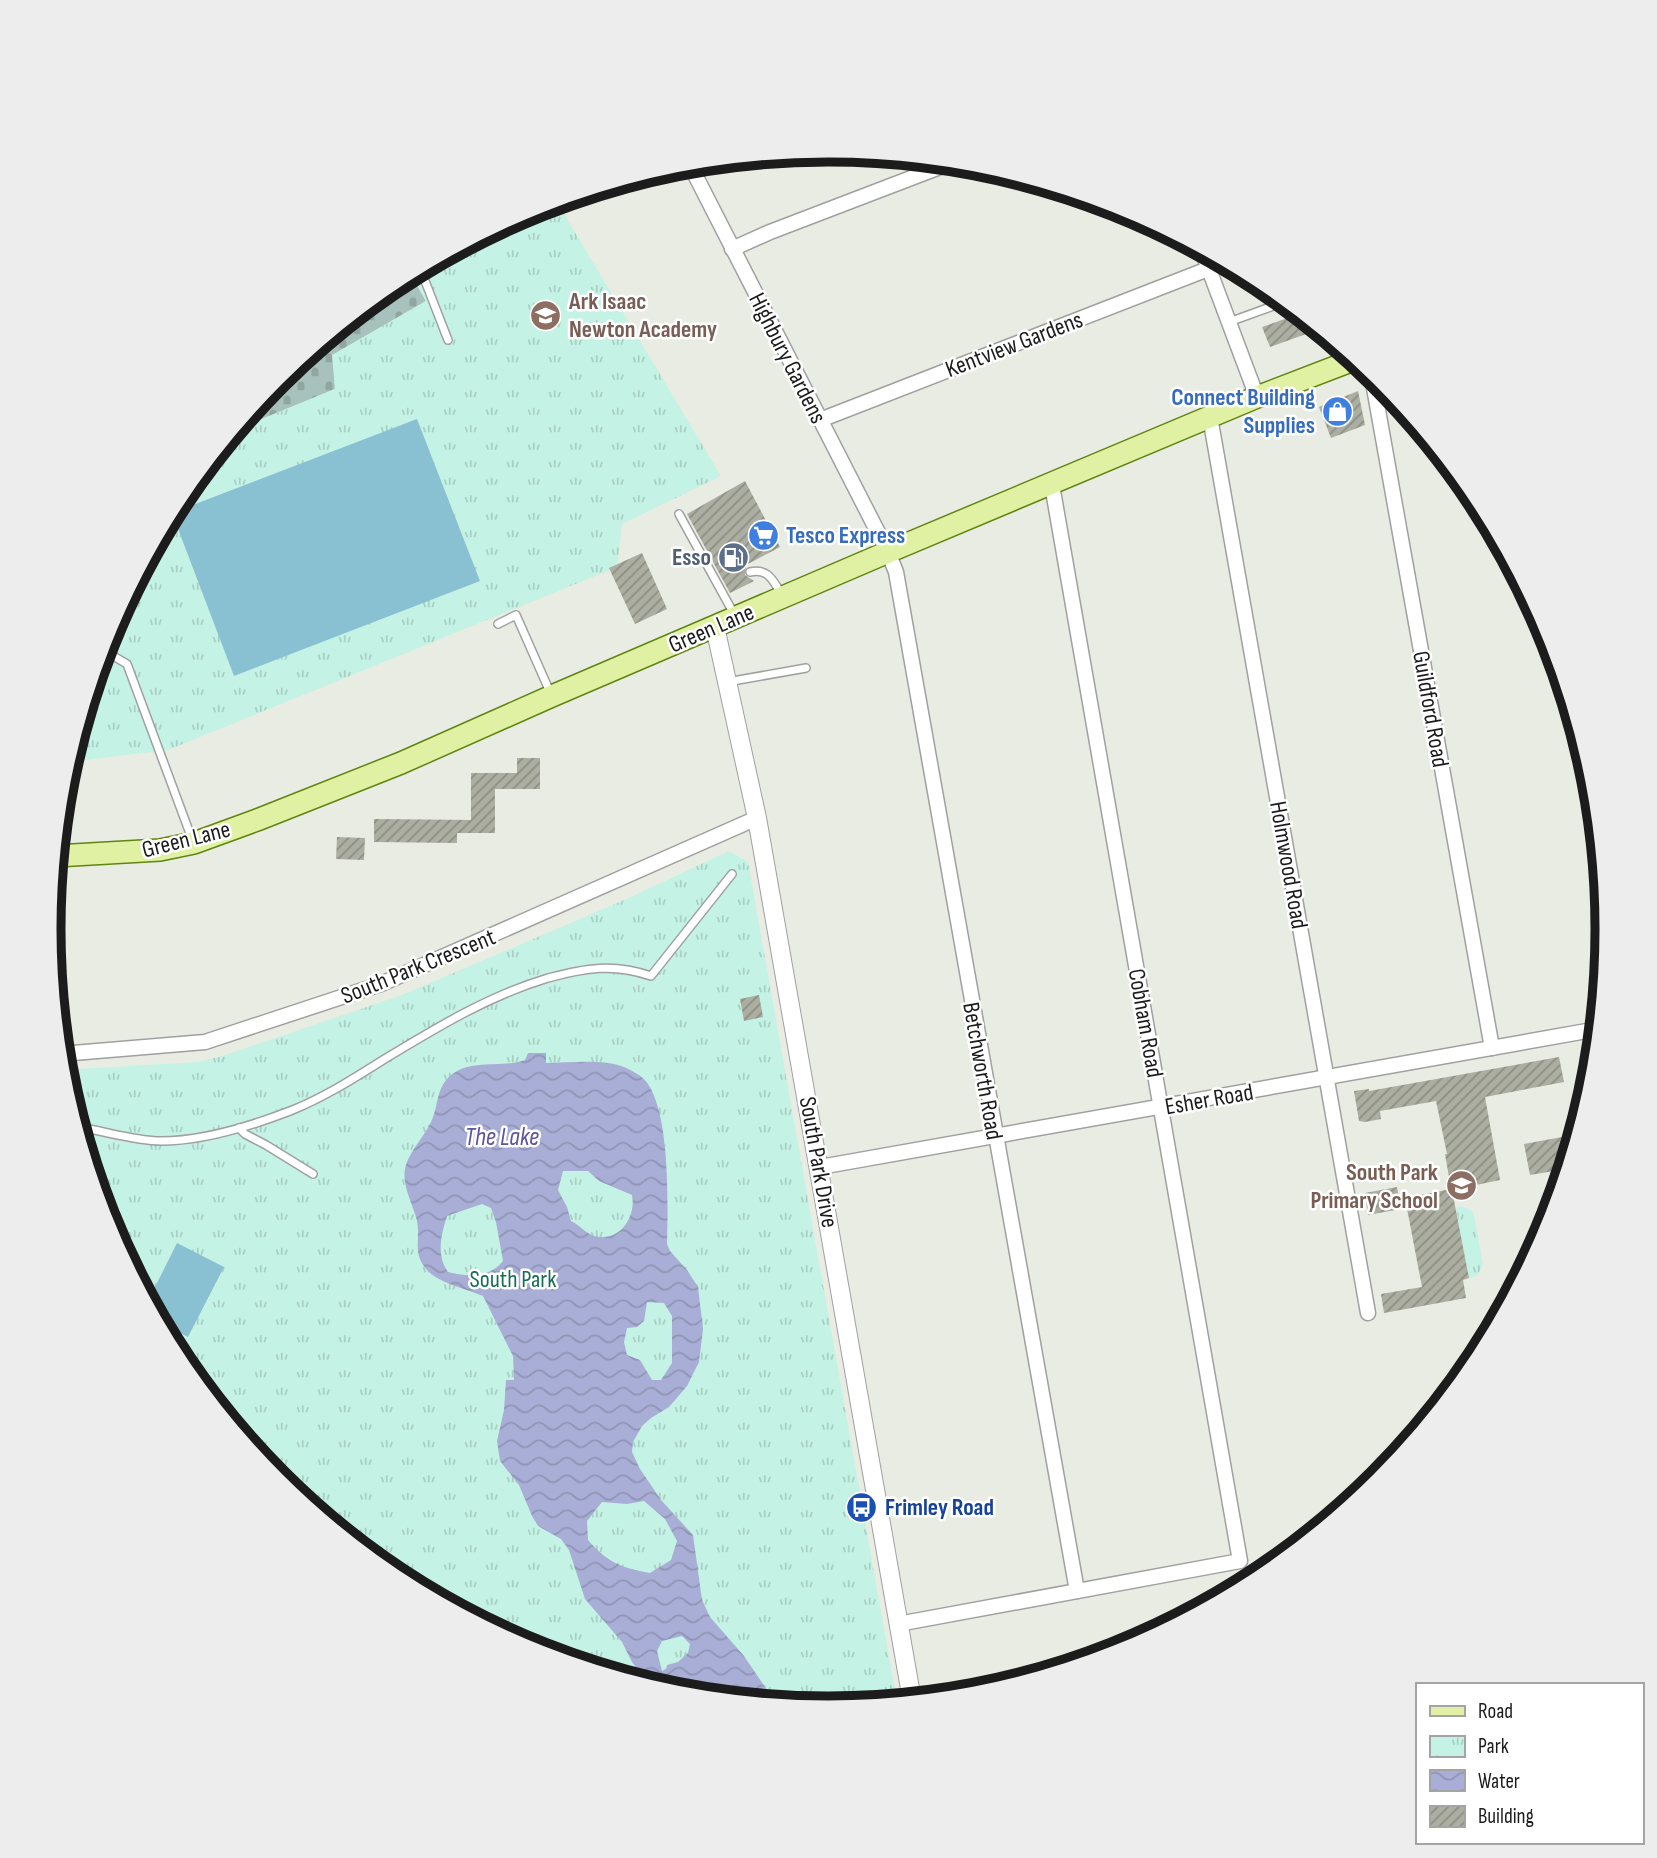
<svg xmlns="http://www.w3.org/2000/svg" width="1657" height="1858" font-family="'Sofia Sans Condensed',sans-serif">
<style>
.cemetery{fill:url(#cemetery-stones)}
.park{fill:url(#park-tufts)}
.pitch{fill:#89c1d3}
.water{fill:url(#water-waves);fill-rule:evenodd}
.building{fill:url(#building-hatch)}
.lines{fill:none;stroke-linecap:round;stroke-linejoin:round}
.service-casing{stroke:#a0a0a0;stroke-width:10}
.minor-casing{stroke:#a0a0a0;stroke-width:17}
.tertiary-casing{stroke:#a0a0a0;stroke-width:20}
.primary-casing{stroke:#618411;stroke-width:24}
.service{stroke:#fff;stroke-width:7}
.minor{stroke:#fff;stroke-width:14}
.tertiary{stroke:#fff;stroke-width:18}
.primary{stroke:#e1f1a4;stroke-width:21}
.labels{text-anchor:middle;stroke-width:5;stroke-linejoin:round;paint-order:stroke}
.education-label{font-size:24px;font-weight:bold;fill:#785e54;stroke:#fff;text-anchor:start}
.street-label{font-size:24px;fill:#1c1c1c;stroke:#fff}
.shop-label{font-size:24px;font-weight:bold;fill:#366cbe;stroke:#fff;text-anchor:end}
.service-label{font-size:24px;font-weight:bold;fill:#4e5e75;stroke:#fff;text-anchor:end}
.park-label{font-size:24px;fill:#176d54;stroke:#fff}
.transit-label{font-size:24px;font-weight:bold;fill:#164399;stroke:#fff;text-anchor:start}
.water-label{font-size:26px;font-style:italic;fill:#5e54a0;stroke:#fff}
.rim{fill:none;stroke:#1c1c1c;stroke-width:9}
</style>
<defs>
<pattern id="cemetery-stones" width="16" height="16" patternUnits="userSpaceOnUse" patternTransform="scale(1.75)"><rect width="16" height="16" fill="#a7c2bc"/><path d="M2 7V4a2 2 0 0 1 4 0v3zM10 15v-3a2 2 0 0 1 4 0v3z" fill="#8fa6a1"/></pattern>
<pattern id="park-tufts" width="24" height="20" patternUnits="userSpaceOnUse" patternTransform="scale(1.75)"><rect width="24" height="20" fill="#c4f2e5"/><path d="M3 7l-1-3M5 7V3M7 7l1-3M15 17l-1-3M17 17v-4M19 17l1-3" fill="none" stroke="#a8cfc4"/></pattern>
<pattern id="water-waves" width="16" height="10" patternUnits="userSpaceOnUse" patternTransform="scale(1.75)"><rect width="16" height="10" fill="#a8aed5"/><path d="M0 5q4-4 8 0t8 0" fill="none" stroke="#9095b6"/></pattern>
<pattern id="building-hatch" width="6" height="6" patternUnits="userSpaceOnUse" patternTransform="scale(1.75)"><rect width="6" height="6" fill="#adaea2"/><path d="M-1 1l2-2M0 6l6-6M5 7l2-2" fill="none" stroke="#8c8d83"/></pattern>
</defs>
<rect width="100%" height="100%" fill="#e9ece3"/>
<!-- cemetery -->
<path class="cemetery" d="M410,273L426,301L333,355L335,389L235,430L278,378L396,281Z"/>
<!-- park -->
<g class="park">
<path d="M558,200L567,219L721,476L622,524L617,567L168,750L69,762L109,630L181,496L235,430L335,389L332,355L426,301L410,273L531,209Z"/>
<path d="M729,851L748,862L897,1702L828,1708L676,1693L530,1649L395,1577L277,1480L180,1362L108,1227L64,1081L63,1070L197,1062L219,1057L402,995L631,897Z"/>
<path d="M1461,1206L1472,1211L1474,1215L1483,1265L1477,1276L1469,1278L1456,1208Z"/>
</g>
<!-- pitch -->
<g class="pitch">
<path d="M417,419L480,581L234,676L172,513Z"/>
<path d="M177,1243L224,1267L188,1337L159,1322L148,1301Z"/>
</g>
<!-- water -->
<path class="water" d="M528,1053H546V1063C569,1063 599,1059 621,1066C630,1069 643,1076 648,1084C670,1117 668,1204 667,1244L670,1251L687,1270L698,1287L703,1329L699,1362L687,1386L669,1407L651,1418L642,1426L633,1442L632,1452L640,1469L661,1500L693,1535L702,1600L710,1617L744,1656L776,1703L676,1693L650,1686L632,1662L622,1642L585,1599L569,1550L561,1539L538,1526L532,1516L519,1485L500,1461L497,1441L504,1410L506,1380H514L513,1356L483,1296C467,1289 442,1284 429,1272C411,1255 421,1239 417,1221C413,1204 402,1187 405,1169C409,1150 427,1135 433,1117C438,1104 437,1089 448,1078C469,1057 501,1069 525,1060ZM563,1171H588L599,1181L632,1195C636,1214 623,1239 600,1237C589,1237 581,1226 571,1221L567,1207L558,1190ZM482,1204L491,1208L496,1222L503,1261C490,1278 466,1277 448,1272C436,1255 441,1235 447,1216ZM647,1302L664,1303L672,1316V1363L661,1380H652L640,1360L627,1355L624,1342L627,1328L637,1327L644,1321ZM644,1501L665,1519L677,1541L671,1560L650,1573C621,1568 607,1562 588,1540L587,1521L602,1502L627,1504ZM682,1636L690,1644L688,1653L678,1662L667,1665L666,1669L662,1671L657,1651L662,1641Z"/>
<!-- building -->
<g class="building">
<path d="M1301,313L1320,329L1270,347L1262,327Z"/>
<path d="M1358,391L1365,425L1331,438L1319,407Z"/>
<path d="M745,481L780,547L746,565L745,575L754,581L730,593L687,514Z"/>
<path d="M642,553L667,609L635,624L609,568Z"/>
<path d="M517,758H540V789H495V833H457V843L374,842V819L471,820V773H517Z"/>
<path d="M337,837L365,838L364,860L336,859Z"/>
<path d="M759,995L763,1017L744,1021L740,999Z"/>
<path d="M1559,1057L1564,1082L1485,1097L1500,1180L1452,1190L1469,1278L1463,1280L1466,1298L1384,1313L1381,1294L1422,1287L1405,1198L1451,1189L1445,1154H1447L1436,1101L1380,1111L1381,1119L1365,1122L1359,1121L1354,1091L1369,1089V1091Z"/>
<path d="M1562,1137L1566,1169L1530,1175L1524,1144Z"/>
<path d="M1397,1187L1401,1209L1368,1215L1365,1193Z"/>
</g>
<g class="lines">
<defs>
<g id="service">
<path d="M420,268L448,340"/>
<path d="M1229,322L1287,301"/>
<path d="M679,514L734,614"/>
<path d="M750,572C769,568 773,581 782,595"/>
<path d="M498,624L516,615L550,692"/>
<path d="M103,650L127,664L192,839"/>
<path d="M727,682L806,668"/>
<path d="M78,1127C104,1131 136,1141 161,1141C204,1141 251,1126 290,1111C323,1098 353,1079 383,1060C436,1028 488,996 548,978C585,968 614,963 651,976L732,874"/>
<path d="M239,1128L245,1134L266,1145L313,1174"/>
</g>
<g id="minor">
<path d="M689,163L888,552L896,572L1077,1591"/>
<path d="M1201,248L1257,397"/>
<path d="M732,249L770,232L953,162"/>
<path d="M1371,371L1492,1048"/>
<path d="M1210,417L1368,1313"/>
<path d="M820,420L1208,269"/>
<path d="M61,1054L205,1042L381,984L757,818"/>
<path d="M820,1167L1598,1029"/>
<path d="M898,1624L1240,1561L1052,485"/>
</g>
<path id="tertiary" d="M715,627L757,818L912,1700"/>
<path id="primary" d="M56,856L160,850L194,843L257,820L401,763L552,696L888,552L1257,397L1356,359"/>
</defs>
<!-- service casing -->
<use href="#service" class="service-casing"/>
<!-- minor casing -->
<use href="#minor" class="minor-casing"/>
<!-- tertiary casing -->
<use href="#tertiary" class="tertiary-casing"/>
<!-- primary casing -->
<use href="#primary" class="primary-casing"/>
<!-- service -->
<use href="#service" class="service"/>
<!-- minor -->
<use href="#minor" class="minor"/>
<!-- tertiary -->
<use href="#tertiary" class="tertiary"/>
<!-- primary -->
<use href="#primary" class="primary"/>
</g>
<!-- icons -->
<defs>
<symbol id="school-disc" viewBox="-11 -11 22 22"><circle r="9.5" fill="#8d6e63" stroke="#fff"/><path d="M0-5L7-2L0 1L-7-2ZM-4 1L0 2.5L4 1V4Q0 6-4 4Z" fill="#fff"/></symbol>
<symbol id="shop-disc" viewBox="-11 -11 22 22"><circle r="9.5" fill="#3f7fe0" stroke="#fff"/><path d="M-5-2.5h2.3a2.7 3.5 0 0 1 5.4 0H5L5.5 6h-11ZM-1.5-2.5h3a1.5 2.3 0 0 0-3 0Z" fill="#fff"/></symbol>
<symbol id="supermarket-disc" viewBox="-11 -11 22 22"><circle r="9.5" fill="#3f7fe0" stroke="#fff"/><path d="M-6-5.5h2.5l.6 2H6L4.5 2H-2.5L-4.4-4H-6ZM-1.5 3.2a1.3 1.3 0 1 0 .1 0ZM3 3.2a1.3 1.3 0 1 0 .1 0Z" fill="#fff"/></symbol>
<symbol id="fuel-disc" viewBox="-11 -11 22 22"><circle r="9.5" fill="#5c6f8a" stroke="#fff"/><path d="M-5.5-6h7V0h2V4h1.3V-2.5L3-4.5l.8-.8L6-3V5H2.5V1h-1V6h-7ZM-4.2-4.7v3.2H.2V-4.7Z" fill="#fff"/></symbol>
<symbol id="bus-disc" viewBox="-11 -11 22 22"><circle r="9.5" fill="#1a4fb4" stroke="#fff"/><path d="M-5-6H5V4H4V6H2V4H-2V6H-4V4H-5ZM-3.5-4V0h7V-4ZM-3.5 1.2v1.5H-2V1.2ZM2 1.2v1.5H3.5V1.2Z" fill="#fff"/></symbol>
</defs>
<g fill-rule="evenodd">
<use href="#school-disc" x="528" y="298" width="35" height="35"/>
<use href="#shop-disc" x="1320" y="394" width="35" height="35"/>
<use href="#supermarket-disc" x="746" y="518" width="35" height="35"/>
<use href="#fuel-disc" x="716" y="540" width="35" height="35"/>
<use href="#school-disc" x="1444" y="1168" width="35" height="35"/>
<use href="#bus-disc" x="844" y="1490" width="35" height="35"/>
</g>
<g class="labels">
<!-- education labels -->
<g class="education-label">
<text x="569" y="309">Ark Isaac<tspan x="569" dy="28">Newton Academy</tspan></text>
<text x="1438" y="1180" text-anchor="end">South Park<tspan x="1438" dy="28">Primary School</tspan></text>
</g>
<!-- street labels -->
<g class="street-label">
<text transform="translate(1014 344) rotate(-21)" y="8">Kentview Gardens</text>
<text transform="translate(788 358) rotate(63)" y="8">Highbury Gardens</text>
<text transform="translate(711 628) rotate(-23)" y="8">Green Lane</text>
<text transform="translate(1431 709) rotate(80)" y="8">Guildford Road</text>
<text transform="translate(186 839) rotate(-14)" y="8">Green Lane</text>
<text transform="translate(1289 865) rotate(80)" y="8">Holmwood Road</text>
<text transform="translate(418 966) rotate(-22)" y="8">South Park Crescent</text>
<text transform="translate(1146 1023) rotate(80)" y="8">Cobham Road</text>
<text transform="translate(983 1071) rotate(80)" y="8">Betchworth Road</text>
<text transform="translate(1209 1099) rotate(-10)" y="8">Esher Road</text>
<text transform="translate(819 1162) rotate(80)" y="8">South Park Drive</text>
</g>
<!-- shop labels -->
<g class="shop-label">
<text x="1315" y="405">Connect Building<tspan x="1315" dy="28">Supplies</tspan></text>
<text x="786" y="543" text-anchor="start">Tesco Express</text>
</g>
<!-- service labels -->
<g class="service-label">
<text x="711" y="565">Esso</text>
</g>
<!-- park labels -->
<g class="park-label">
<text x="513" y="1287">South Park</text>
</g>
<!-- transit labels -->
<g class="transit-label">
<text x="885" y="1515">Frimley Road</text>
</g>
<!-- water labels -->
<g class="water-label">
<text x="502" y="1145">The Lake</text>
</g>
</g>
<!-- crop -->
<path d="M0 0H1657V1858H0ZM61 929a767 767 0 1 1 1534 0a767 767 0 1 1-1534 0Z" fill="#ededed" fill-rule="evenodd"/>
<path class="rim" d="M61 929a767 767 0 1 1 1534 0a767 767 0 1 1-1534 0Z"/>
<!-- legend -->
<rect x="1416" y="1683" width="228" height="161" fill="#ffffff" stroke="#a4a4a4" stroke-width="2"/>
<rect x="1430" y="1706" width="35" height="10" fill="#e1f1a4" stroke="#a4a4a4" stroke-width="2"/>
<text x="1478" y="1718" font-size="21" fill="#1c1c1c">Road</text>
<rect x="1430" y="1736" width="35" height="21" fill="url(#park-tufts)" stroke="#a4a4a4" stroke-width="2"/>
<text x="1478" y="1753" font-size="21" fill="#1c1c1c">Park</text>
<rect x="1430" y="1770" width="35" height="21" fill="url(#water-waves)" stroke="#a4a4a4" stroke-width="2"/>
<text x="1478" y="1788" font-size="21" fill="#1c1c1c">Water</text>
<rect x="1430" y="1806" width="35" height="21" fill="url(#building-hatch)" stroke="#a4a4a4" stroke-width="2"/>
<text x="1478" y="1823" font-size="21" fill="#1c1c1c">Building</text>
</svg>
